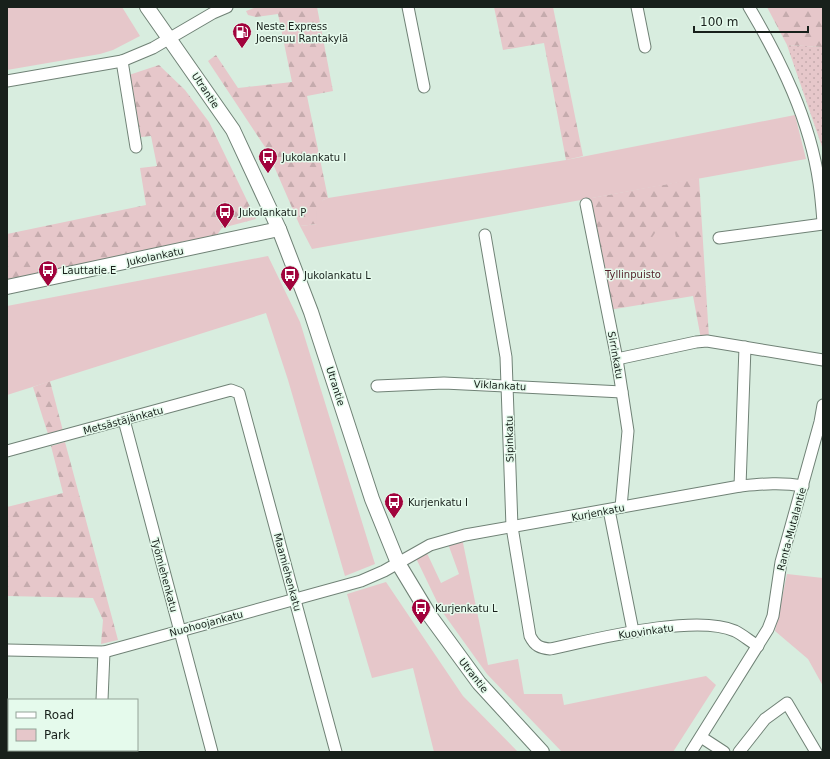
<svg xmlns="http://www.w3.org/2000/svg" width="830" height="759" font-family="'DejaVu Sans',sans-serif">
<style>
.grass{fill:url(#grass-dots)}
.forest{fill:url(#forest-firs)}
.park{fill:#e6c7ca}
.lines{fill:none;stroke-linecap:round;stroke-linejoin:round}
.minor-casing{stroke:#708276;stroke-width:13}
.major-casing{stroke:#708276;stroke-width:16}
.minor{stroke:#fff;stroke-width:11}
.major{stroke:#fff;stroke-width:14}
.labels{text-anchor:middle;stroke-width:3;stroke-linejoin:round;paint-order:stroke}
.poi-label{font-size:10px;fill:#18201b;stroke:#e5faec;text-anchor:start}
.street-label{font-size:10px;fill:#18201b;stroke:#e5faec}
.park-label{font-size:10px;fill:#56222b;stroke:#e5faec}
</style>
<defs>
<pattern id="grass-dots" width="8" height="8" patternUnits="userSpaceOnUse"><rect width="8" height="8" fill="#e6c7ca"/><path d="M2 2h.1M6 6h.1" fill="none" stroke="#c5abad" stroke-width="1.8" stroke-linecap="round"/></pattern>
<pattern id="forest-firs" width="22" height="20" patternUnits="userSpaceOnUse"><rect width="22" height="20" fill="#e6c7ca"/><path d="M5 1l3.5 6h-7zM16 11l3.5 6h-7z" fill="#c5abad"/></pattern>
</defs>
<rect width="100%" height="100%" fill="#d8eddf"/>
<!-- grass -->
<path class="grass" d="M787,45L823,47V147H822Z"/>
<!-- forest -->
<g class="forest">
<path d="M257,7H317L333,91L307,96L328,198L323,200L317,224L300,226L267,150L208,61L216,55L238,88L292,82L278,14L256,17L248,15L246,11Z"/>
<path d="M494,7H553L583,156L566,160L544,43L503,50Z"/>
<path d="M767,7H823V47L787,45Z"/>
<path d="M159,65L185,90L209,122L256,219L222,228L214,239L7,285V234L146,205L140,168L157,166L151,136L141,137L129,75Z"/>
<path d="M699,178L709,338L701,339L693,296L609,310L586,199Z"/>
<path d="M50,381L63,431L48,434L33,387Z"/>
<path d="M65,442L118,640L101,644L103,620L93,598L7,596V507L63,493L51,446Z"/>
</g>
<!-- park -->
<g class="park">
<path d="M7,7H122L140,36L113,50L100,54L7,70Z"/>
<path d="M795,115L806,159L312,249L300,226L317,224L316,211L323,200L328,198L566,160Z"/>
<path d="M659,227L675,232L678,250L662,255L647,245Z"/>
<path d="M268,256L300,322L375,564L345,576L288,380L266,313L7,395V306Z"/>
<path d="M462,538L488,665L518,659L524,694H562L564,705L706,676L716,685L673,752H562L487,674L441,610L414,554L425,549L441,583L459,574L447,541Z"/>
<path d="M787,574L823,578V686L808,659L775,631Z"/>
<path d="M386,582L463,696L518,752H434L413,668L372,678L347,594Z"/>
</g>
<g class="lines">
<defs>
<g id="minor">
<path d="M408,7L424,87"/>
<path d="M637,7L645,47"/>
<path d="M749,7C781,61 810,120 819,183C821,196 822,209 823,222"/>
<path d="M122,61L136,147"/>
<path d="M7,81L122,61L153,48L213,13L227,7"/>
<path d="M586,204L617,359L628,431L621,507"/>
<path d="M485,235L506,357L512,527L530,636C535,646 540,648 550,649C593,640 695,613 735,631C743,635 751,642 758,646"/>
<path d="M719,238L823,224"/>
<path d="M617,359L696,342L707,341L823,360"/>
<path d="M377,386L444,383L622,392"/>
<path d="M124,420L212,752"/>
<path d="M7,451L231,390L239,393L336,752"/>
<path d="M740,486L745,347"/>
<path d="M609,510L633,631"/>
<path d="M7,650L104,652L361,581L384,571L430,545L465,535L740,486C762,484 781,482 803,486"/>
<path d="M102,700L104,652"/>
<path d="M701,737L724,752"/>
<path d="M100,752V750"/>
<path d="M691,752L768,629L773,616L781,562L820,422L823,405"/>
<path d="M739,752L765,719L787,703L816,752"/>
</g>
<g id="major">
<path d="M147,7L233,130L279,229L311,312L372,499L398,563L430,616L479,683L542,752"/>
<path d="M7,287L279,229"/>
</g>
</defs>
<!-- minor casing -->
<use href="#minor" class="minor-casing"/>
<!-- major casing -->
<use href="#major" class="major-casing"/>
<!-- minor -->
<use href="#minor" class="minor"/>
<!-- major -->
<use href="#major" class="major"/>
</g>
<!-- icons -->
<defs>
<symbol id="fuel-pin" viewBox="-11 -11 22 30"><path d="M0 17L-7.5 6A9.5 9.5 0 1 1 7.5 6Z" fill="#a1033c" stroke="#e5faec"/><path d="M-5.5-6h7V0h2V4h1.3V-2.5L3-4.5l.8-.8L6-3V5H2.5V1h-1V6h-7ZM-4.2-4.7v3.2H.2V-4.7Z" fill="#fff"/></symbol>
<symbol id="bus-pin" viewBox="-11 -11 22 30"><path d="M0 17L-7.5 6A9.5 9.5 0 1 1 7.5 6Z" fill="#a1033c" stroke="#e5faec"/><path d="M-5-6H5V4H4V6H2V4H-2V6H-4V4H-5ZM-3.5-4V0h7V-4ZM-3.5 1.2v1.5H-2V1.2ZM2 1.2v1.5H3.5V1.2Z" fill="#fff"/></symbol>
</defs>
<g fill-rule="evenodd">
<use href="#fuel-pin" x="231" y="21" width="22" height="30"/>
<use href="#bus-pin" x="257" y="146" width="22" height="30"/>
<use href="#bus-pin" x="214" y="201" width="22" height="30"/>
<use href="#bus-pin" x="37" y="259" width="22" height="30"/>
<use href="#bus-pin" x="279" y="264" width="22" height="30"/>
<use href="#bus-pin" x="383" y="491" width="22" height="30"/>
<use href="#bus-pin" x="410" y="597" width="22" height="30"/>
</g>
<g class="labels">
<!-- poi labels -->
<g class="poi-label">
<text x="256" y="30">Neste Express<tspan x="256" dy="12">Joensuu Rantakylä</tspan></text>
<text x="282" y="161">Jukolankatu I</text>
<text x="239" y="216">Jukolankatu P</text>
<text x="62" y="274">Lauttatie E</text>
<text x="304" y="279">Jukolankatu L</text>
<text x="408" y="506">Kurjenkatu I</text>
<text x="435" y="612">Kurjenkatu L</text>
</g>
<!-- street labels -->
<g class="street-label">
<text transform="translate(206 90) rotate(56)" y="4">Utrantie</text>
<text transform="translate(155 256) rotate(-12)" y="4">Jukolankatu</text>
<text transform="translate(616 355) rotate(80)" y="4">Sirrinkatu</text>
<text transform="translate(500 385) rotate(3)" y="4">Viklankatu</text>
<text transform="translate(336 386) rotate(72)" y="4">Utrantie</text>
<text transform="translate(123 420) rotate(-15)" y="4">Metsästäjänkatu</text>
<text transform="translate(509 439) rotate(-91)" y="4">Sipinkatu</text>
<text transform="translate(598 512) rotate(-11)" y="4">Kurjenkatu</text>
<text transform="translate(791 529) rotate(-75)" y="4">Ranta-Mutalantie</text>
<text transform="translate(288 572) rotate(75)" y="4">Maamiehenkatu</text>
<text transform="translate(165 575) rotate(75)" y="4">Työmiehenkatu</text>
<text transform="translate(206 623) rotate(-15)" y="4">Nuohoojankatu</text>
<text transform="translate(646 631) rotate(-8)" y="4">Kuovinkatu</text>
<text transform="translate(474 675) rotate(52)" y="4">Utrantie</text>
</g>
<!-- park labels -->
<g class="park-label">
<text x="633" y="278">Tyllinpuisto</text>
</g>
</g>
<!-- border -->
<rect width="830" height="759" fill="none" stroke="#18201b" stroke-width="16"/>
<!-- legend -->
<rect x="8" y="699" width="130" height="52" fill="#e5faec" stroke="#93a398"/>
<rect x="16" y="712" width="20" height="6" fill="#ffffff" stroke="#93a398"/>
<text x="44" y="719" font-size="12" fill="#18201b">Road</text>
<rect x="16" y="729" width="20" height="12" fill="#e6c7ca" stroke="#93a398"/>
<text x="44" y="739" font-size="12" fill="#18201b">Park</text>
<!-- scale -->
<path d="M694 26v6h114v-6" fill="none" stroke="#18201b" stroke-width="2"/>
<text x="700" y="26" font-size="12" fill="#18201b" stroke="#e5faec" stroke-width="3" paint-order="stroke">100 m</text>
</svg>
